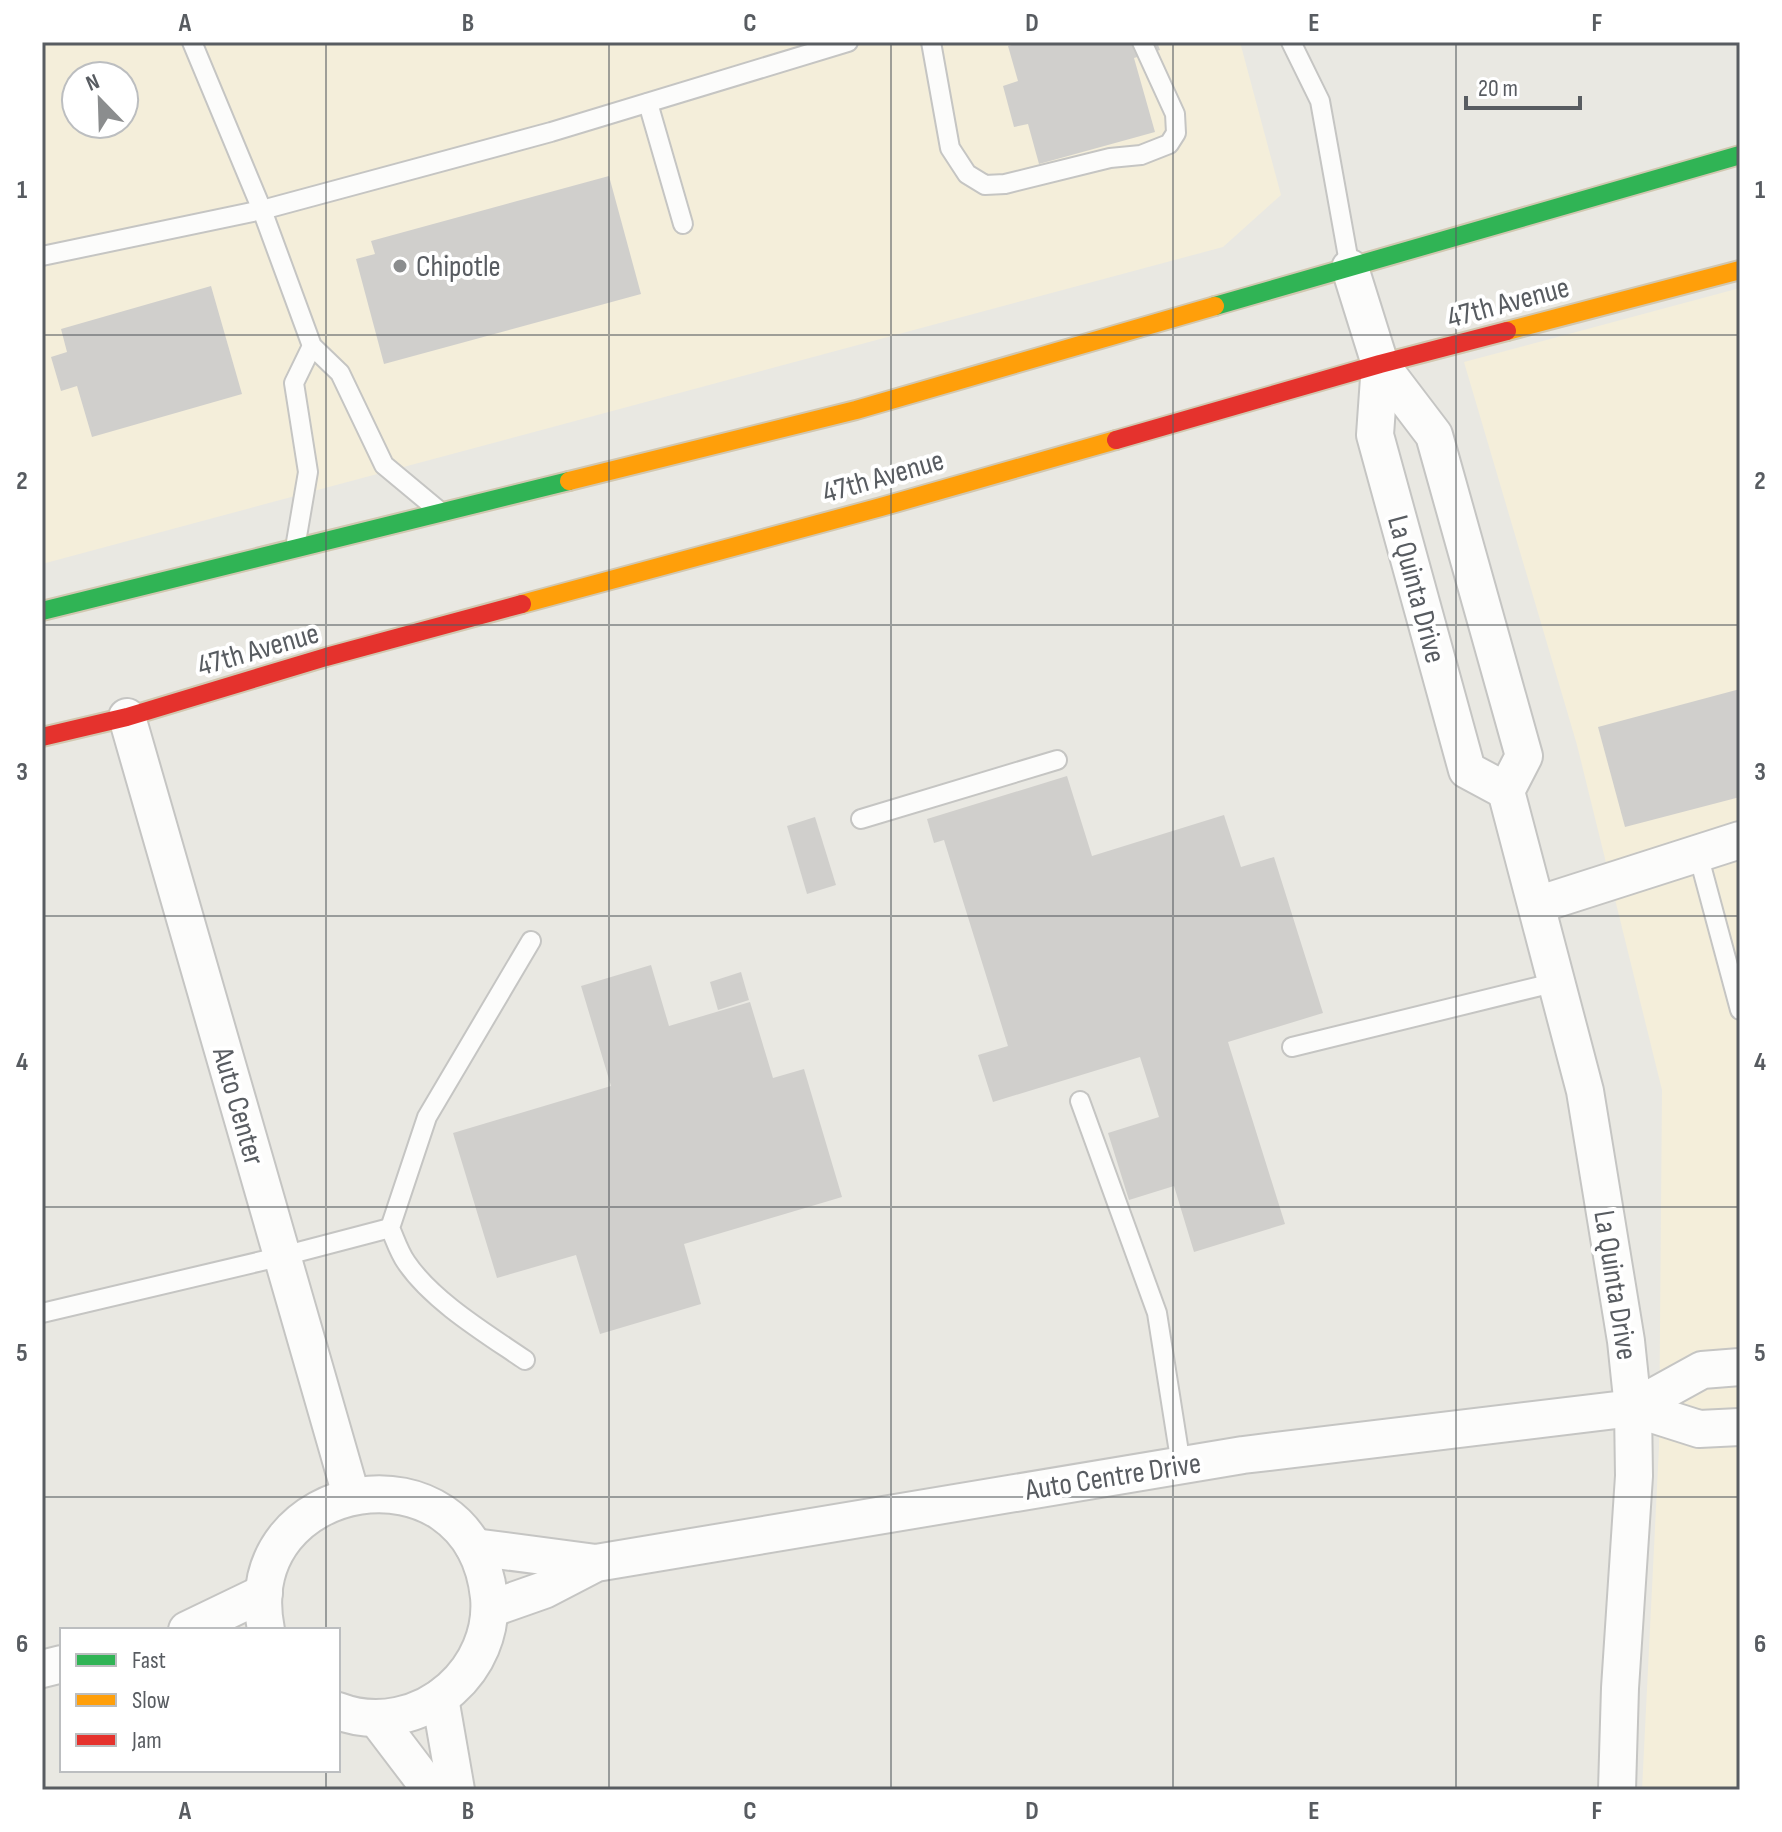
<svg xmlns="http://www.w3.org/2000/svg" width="1782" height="1832" font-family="'Sofia Sans Condensed',sans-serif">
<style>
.commercial{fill:#f4eeda;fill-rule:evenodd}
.building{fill:#d0cfcc}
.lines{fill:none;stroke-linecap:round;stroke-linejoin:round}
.lane-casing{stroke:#c5c5c3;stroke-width:22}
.street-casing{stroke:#c5c5c3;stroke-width:40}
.fast-casing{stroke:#d1c7b0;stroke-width:22}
.slow-casing{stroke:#d1c7b0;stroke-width:22}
.jam-casing{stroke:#d1c7b0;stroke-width:22}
.lane{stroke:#fcfcfb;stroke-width:18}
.street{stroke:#fcfcfb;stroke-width:36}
.fast{stroke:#30b455;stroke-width:18}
.slow{stroke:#ff9f0a;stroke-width:18}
.jam{stroke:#e5322d;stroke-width:18}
.grid{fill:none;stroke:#585c61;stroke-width:2;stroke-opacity:0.55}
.poi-dot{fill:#8b8d8e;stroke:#fff;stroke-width:3}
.labels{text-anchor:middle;stroke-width:8;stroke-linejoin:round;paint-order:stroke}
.poi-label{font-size:30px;fill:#585c61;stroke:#fff;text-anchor:start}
.street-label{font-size:30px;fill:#585c61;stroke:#fff}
.neatline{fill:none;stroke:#585c61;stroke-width:3}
.grid-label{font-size:26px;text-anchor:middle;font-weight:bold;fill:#585c61}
</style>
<rect width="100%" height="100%" fill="#e9e8e2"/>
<!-- commercial -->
<g class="commercial">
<path d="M42,42H1240L1281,195L1223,247L42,564ZM76,76H124V124H76Z"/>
<path d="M1740,288V1790H1642L1659,1447L1662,1090L1577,745L1464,362Z"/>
</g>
<!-- building -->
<g class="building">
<path d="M1023,42H1157L1160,50L1134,58L1155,132L1039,164L1028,124L1014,127L1003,86L1018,81L1008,46Z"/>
<path d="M609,176L641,294L384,364L356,259L375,254L371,241Z"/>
<path d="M211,286L242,394L92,437L77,386L61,391L51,357L67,352L61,329Z"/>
<path d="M1740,689V797L1625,827L1598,727Z"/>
<path d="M1067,776L1092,856L1224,815L1241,867L1274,857L1323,1013L1228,1042L1285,1224L1194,1252L1174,1186L1129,1200L1108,1133L1159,1117L1140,1057L993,1102L978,1055L1008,1046L944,840L934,843L927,819Z"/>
<path d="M815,817L836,885L807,894L787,826Z"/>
<path d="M651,965L669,1026L750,1002L773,1078L804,1069L842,1197L684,1244L701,1304L600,1334L576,1255L497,1278L453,1133L611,1086L581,986Z"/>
<path d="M741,972L749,1000L718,1010L710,982Z"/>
</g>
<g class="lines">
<defs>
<g id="lane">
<path d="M192,42L262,210L312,346L340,373L384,465L438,510"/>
<path d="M931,42L950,148L967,174L985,185L1005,184L1110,158L1141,155L1169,144L1176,133L1175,114L1142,42"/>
<path d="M1291,42L1320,101L1350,268"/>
<path d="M648,103L683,224"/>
<path d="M42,256L262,210L551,132L848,42"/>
<path d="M295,548L308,472L294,383L312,346"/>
<path d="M861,819L1057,760"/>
<path d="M1698,854L1740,1010"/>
<path d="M1292,1047L1557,982"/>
<path d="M1080,1101L1157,1313L1181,1465"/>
<path d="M42,1313L283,1256L390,1228"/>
<path d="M525,1360C487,1334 432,1301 406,1262C399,1252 395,1239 390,1228L427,1117L531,941"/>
</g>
<g id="street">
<path d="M1350,268L1380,364L1434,435L1524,756L1506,791L1585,1091L1626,1341L1633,1408L1634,1476L1620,1688L1617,1790"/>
<path d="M1380,364L1375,435L1467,770L1506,791"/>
<path d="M127,717L351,1495"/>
<path d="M1537,905L1740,840"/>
<path d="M1633,1408L1699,1429L1740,1427"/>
<path d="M474,1547L596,1563"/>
<path d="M490,1609L544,1590L596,1563L1243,1455L1633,1408L1702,1370L1740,1367"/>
<path d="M187,1630L264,1593"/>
<path d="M266,1630C235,1476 472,1437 489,1597C492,1632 477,1666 451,1689C421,1716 377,1726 338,1711"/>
<path d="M42,1669L62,1664"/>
<path d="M440,1698L456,1790"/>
<path d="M377,1719L431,1790"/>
</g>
<g id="fast">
<path d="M1215,306L1740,155"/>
<path d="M42,611L569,481"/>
</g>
<g id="slow">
<path d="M1507,331L1740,270"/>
<path d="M569,481L856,410L1215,306"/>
<path d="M522,604L881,507L1116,440"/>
</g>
<g id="jam">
<path d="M1116,440L1380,364L1507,331"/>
<path d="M42,737L127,717L326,657L522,604"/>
</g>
</defs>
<!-- lane casing -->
<use href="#lane" class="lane-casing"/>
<!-- street casing -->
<use href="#street" class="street-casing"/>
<!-- fast casing -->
<use href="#fast" class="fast-casing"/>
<!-- slow casing -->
<use href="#slow" class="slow-casing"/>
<!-- jam casing -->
<use href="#jam" class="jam-casing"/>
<!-- lane -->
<use href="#lane" class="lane"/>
<!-- street -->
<use href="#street" class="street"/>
<!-- fast -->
<use href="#fast" class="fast"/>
<!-- slow -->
<use href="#slow" class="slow"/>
<!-- jam -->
<use href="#jam" class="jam"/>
</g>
<!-- grid -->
<path class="grid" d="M326,42V1630M609,42V1790M891,42V1790M1173,42V1790M1456,42V1790M42,335H1740M42,625H1740M42,916H1740M42,1207H1740M42,1497H1740M326,1770V1790"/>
<!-- markers -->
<circle class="poi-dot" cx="400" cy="266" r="8"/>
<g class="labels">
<!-- poi labels -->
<g class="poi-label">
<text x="416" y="276">Chipotle</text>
</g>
<!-- street labels -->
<g class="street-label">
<text transform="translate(1508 302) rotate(-15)" y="10">47th Avenue</text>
<text transform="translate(883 476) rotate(-16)" y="10">47th Avenue</text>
<text transform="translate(1417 589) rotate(75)" y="10">La Quinta Drive</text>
<text transform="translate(258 649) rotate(-16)" y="10">47th Avenue</text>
<text transform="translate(239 1106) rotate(74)" y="10">Auto Center</text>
<text transform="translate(1616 1285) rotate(81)" y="10">La Quinta Drive</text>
<text transform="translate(1113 1476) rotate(-9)" y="10">Auto Centre Drive</text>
</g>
</g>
<!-- border -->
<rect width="1782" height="1832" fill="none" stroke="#ffffff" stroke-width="88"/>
<!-- legend -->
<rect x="60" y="1628" width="280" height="144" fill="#ffffff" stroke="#bcbec0" stroke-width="2"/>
<rect x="76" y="1654" width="40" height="12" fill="#30b455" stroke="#bcbec0" stroke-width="2"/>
<text x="132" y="1668" font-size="24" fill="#585c61">Fast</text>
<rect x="76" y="1694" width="40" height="12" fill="#ff9f0a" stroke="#bcbec0" stroke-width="2"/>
<text x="132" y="1708" font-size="24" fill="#585c61">Slow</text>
<rect x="76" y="1734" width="40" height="12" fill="#e5322d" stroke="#bcbec0" stroke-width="2"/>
<text x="132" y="1748" font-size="24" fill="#585c61">Jam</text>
<!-- north arrow -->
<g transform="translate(100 100) rotate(337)"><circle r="38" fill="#ffffff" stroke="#bcbec0" stroke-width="2"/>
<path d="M0-6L14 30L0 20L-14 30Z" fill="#8b8d8e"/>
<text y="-12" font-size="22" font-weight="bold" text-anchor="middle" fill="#585c61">N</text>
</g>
<!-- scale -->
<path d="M1466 96v12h114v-12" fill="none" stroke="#585c61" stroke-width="4"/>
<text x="1478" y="96" font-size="24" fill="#585c61" stroke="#ffffff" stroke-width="6" paint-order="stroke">20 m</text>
<rect x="44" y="44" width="1694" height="1744" class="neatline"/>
<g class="grid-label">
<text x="185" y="31">A</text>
<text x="468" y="31">B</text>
<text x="750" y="31">C</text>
<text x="1032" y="31">D</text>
<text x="1314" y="31">E</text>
<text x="1597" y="31">F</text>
<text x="22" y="198">1</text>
<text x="1760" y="198">1</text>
<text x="22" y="489">2</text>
<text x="1760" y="489">2</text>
<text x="22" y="780">3</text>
<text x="1760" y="780">3</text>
<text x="22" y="1070">4</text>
<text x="1760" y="1070">4</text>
<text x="22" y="1361">5</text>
<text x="1760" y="1361">5</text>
<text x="22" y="1652">6</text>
<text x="1760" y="1652">6</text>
<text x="185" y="1819">A</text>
<text x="468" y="1819">B</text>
<text x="750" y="1819">C</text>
<text x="1032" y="1819">D</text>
<text x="1314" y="1819">E</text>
<text x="1597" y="1819">F</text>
</g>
</svg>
